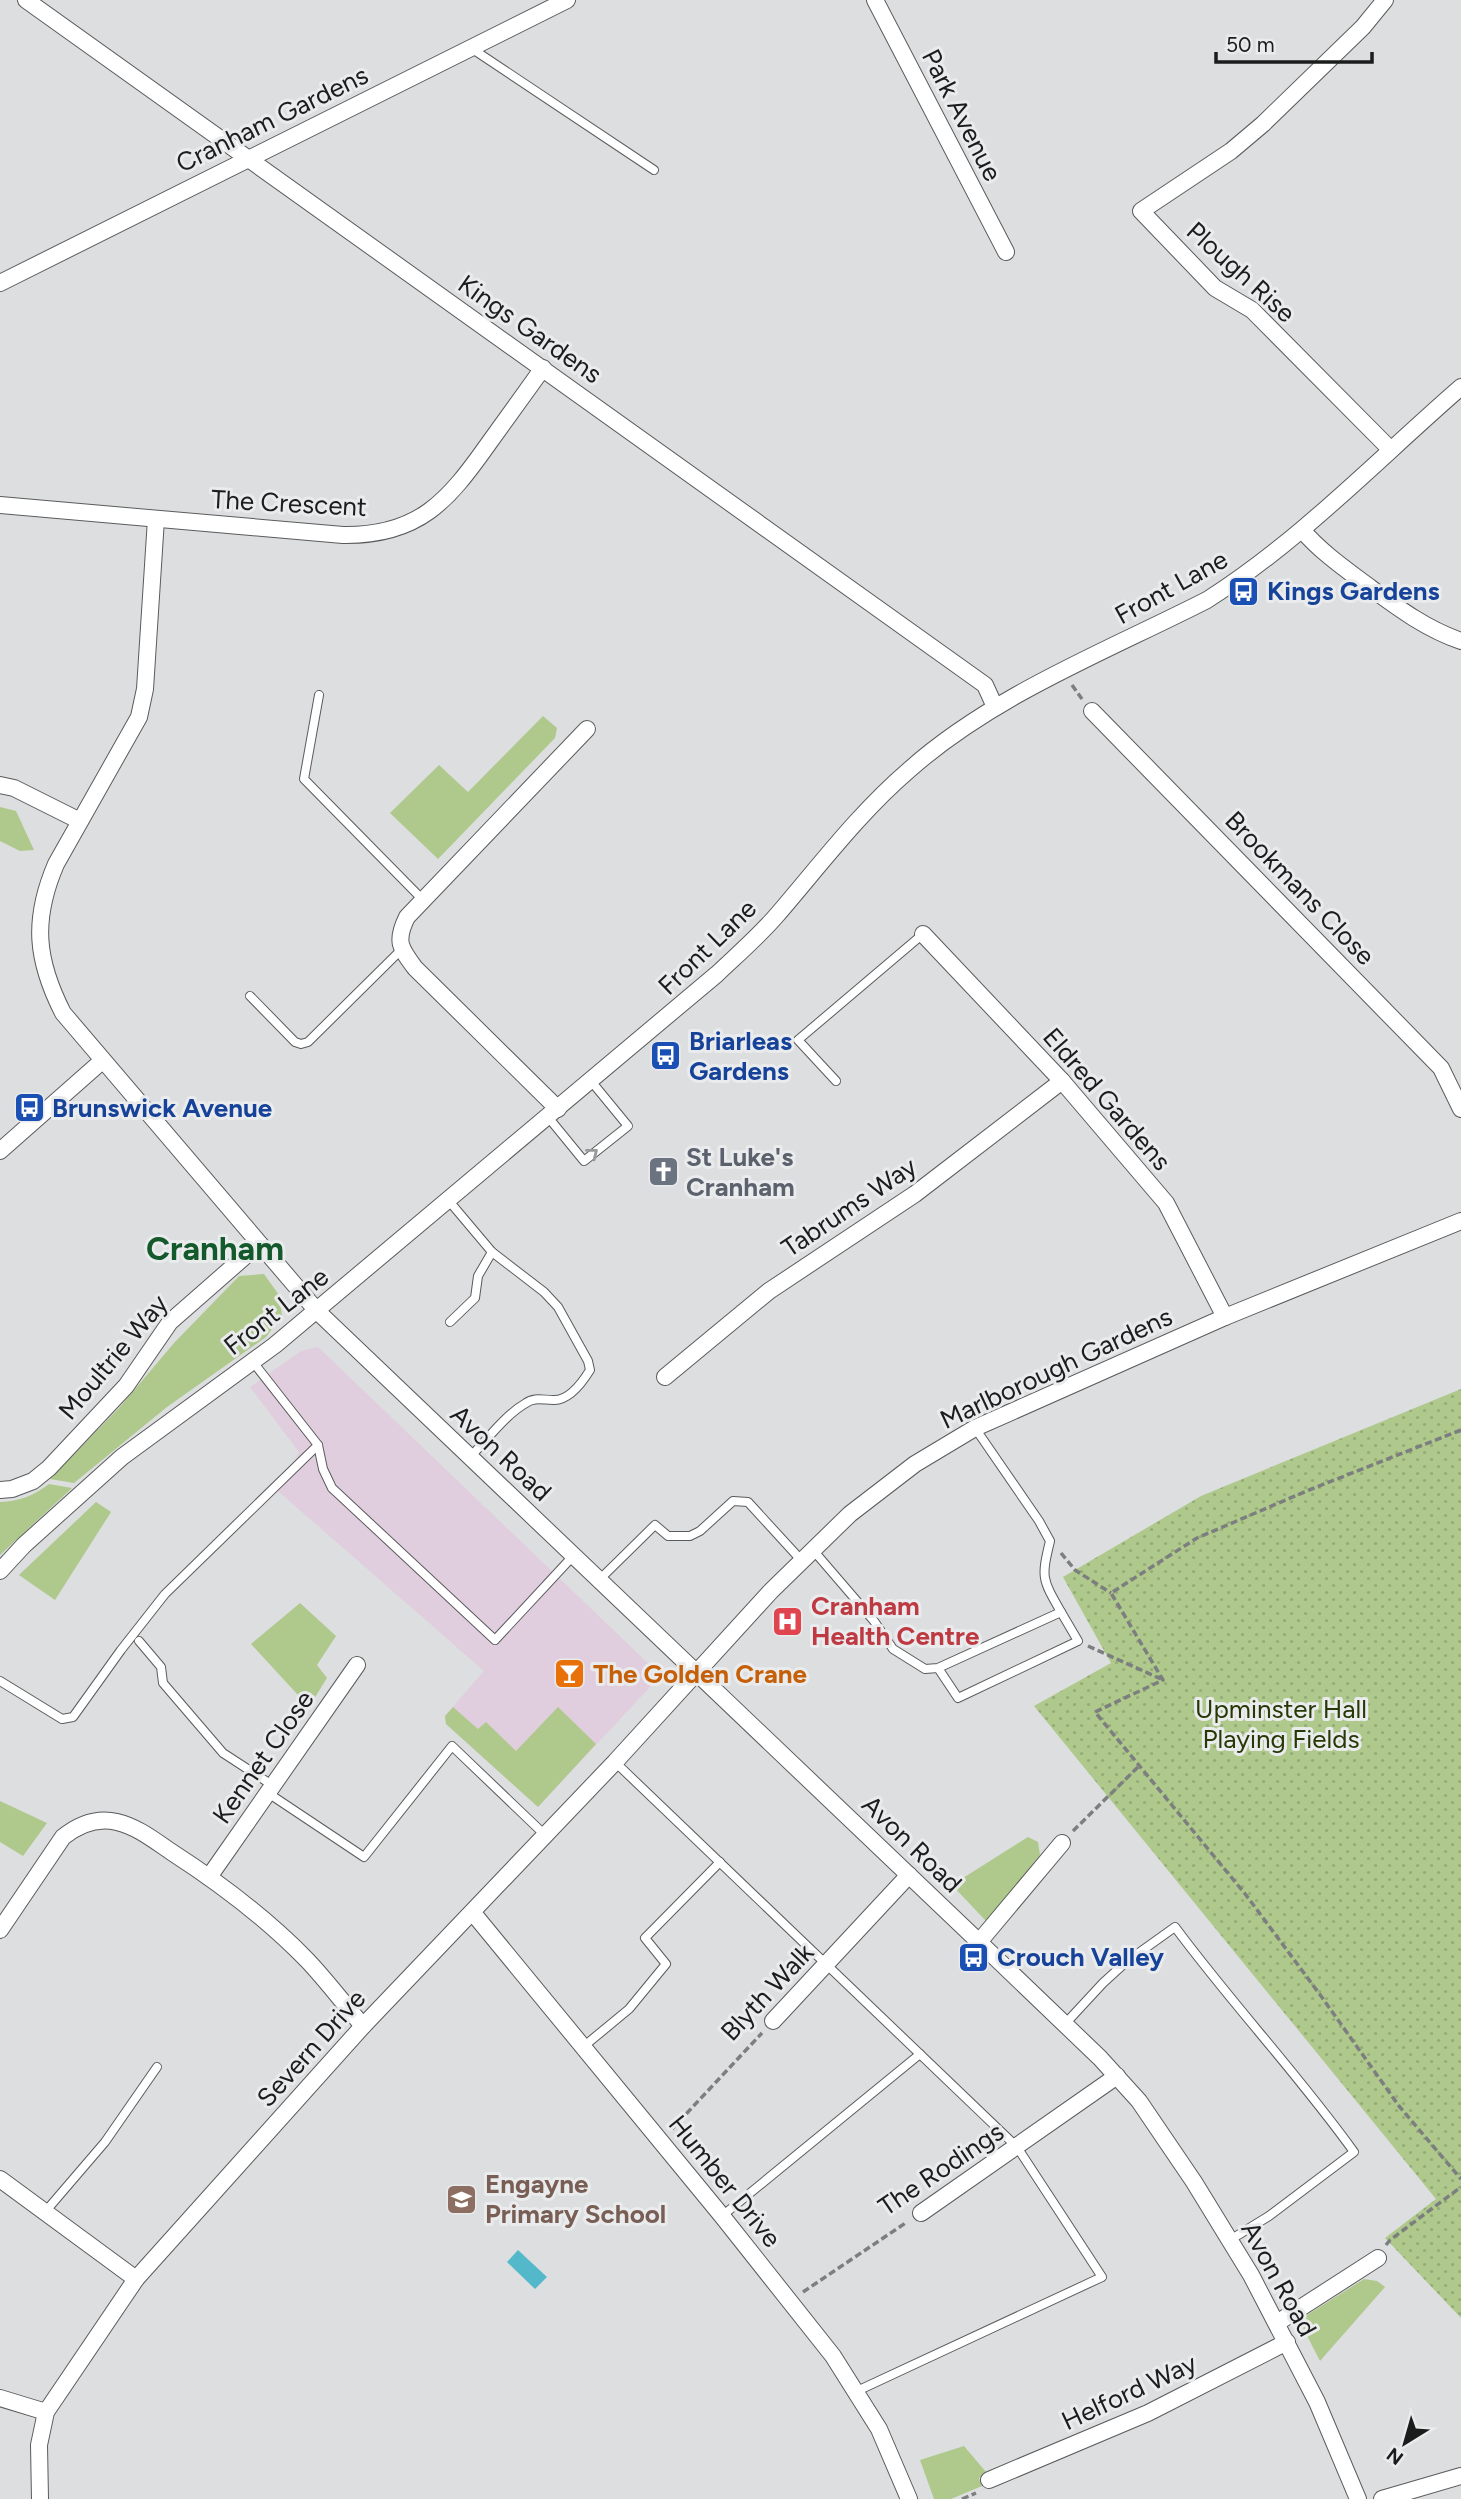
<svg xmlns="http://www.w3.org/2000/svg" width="1461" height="2499" font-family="Figtree,sans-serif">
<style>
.commercial{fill:#e0cede}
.green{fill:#aec98b}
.park{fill:url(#park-dots)}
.water{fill:#53b9ca}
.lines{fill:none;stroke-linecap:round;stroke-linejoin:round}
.service-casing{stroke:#5a5b5c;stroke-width:10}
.minor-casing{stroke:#5a5b5c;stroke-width:18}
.path{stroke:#7d7e7f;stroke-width:3.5;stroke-dasharray:7 3.5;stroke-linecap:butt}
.service{stroke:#fff;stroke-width:8}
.minor{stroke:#fff;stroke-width:16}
.oneway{stroke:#989999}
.labels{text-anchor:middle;stroke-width:6;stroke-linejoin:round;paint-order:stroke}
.street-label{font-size:26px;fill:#1b1c1c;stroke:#eaebed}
.transit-label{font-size:26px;font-weight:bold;fill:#164399;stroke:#eaebed;text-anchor:start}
.worship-label{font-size:26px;font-weight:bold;fill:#5b616d;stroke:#eaebed;text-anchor:start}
.health-label{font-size:26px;font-weight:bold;fill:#be3a42;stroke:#eaebed;text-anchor:start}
.food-label{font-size:26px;font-weight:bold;fill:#c56008;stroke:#eaebed;text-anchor:start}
.park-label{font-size:26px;fill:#263804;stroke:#eaebed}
.education-label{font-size:26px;font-weight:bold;fill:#785e54;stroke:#eaebed;text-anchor:start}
.district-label{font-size:33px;font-weight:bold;fill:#13592c;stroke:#eaebed}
</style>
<defs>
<pattern id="park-dots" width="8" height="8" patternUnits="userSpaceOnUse" patternTransform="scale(1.75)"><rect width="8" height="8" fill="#aec98b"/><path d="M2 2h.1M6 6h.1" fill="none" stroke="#95ac77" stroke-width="1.8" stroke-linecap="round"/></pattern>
</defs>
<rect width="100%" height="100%" fill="#dddee0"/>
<!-- commercial -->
<path class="commercial" d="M318,1347L653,1668L652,1685L538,1807L446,1724L445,1716L484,1671L278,1491L299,1452L250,1387L301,1351Z"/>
<!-- green -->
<g class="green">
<path d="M543,716L557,728L555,738L438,859L390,813L439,765L468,792Z"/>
<path d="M0,807L16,811L34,850L20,851L0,841Z"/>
<path d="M264,1274L279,1295L282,1316L266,1337L167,1407L74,1483L50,1479L119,1408L174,1343L239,1276Z"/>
<path d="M49,1484L72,1488L0,1555V1502C20,1501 33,1496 49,1484Z"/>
<path d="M96,1502L111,1512L55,1600L19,1575Z"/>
<path d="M300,1603L336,1636L317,1665L327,1678L309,1707L251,1644Z"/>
<path d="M453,1707L478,1729L486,1722L516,1751L558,1707L596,1744L538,1807L446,1724L445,1716Z"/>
<path d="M0,1801L47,1823L23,1856L0,1842Z"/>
<path d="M1028,1837L1038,1842L1040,1855L986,1921L952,1885Z"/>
<path d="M1364,2279L1377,2281L1385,2287L1320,2361L1299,2320Z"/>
<path d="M964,2446L986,2472L979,2478L982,2486L951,2499H934L920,2460Z"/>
</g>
<!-- park -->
<path class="park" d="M1461,1389V2318L1385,2238L1436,2199L1034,1706L1111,1663L1063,1577L1201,1496Z"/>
<!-- water -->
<path class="water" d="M518,2250L547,2277L535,2289L507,2262Z"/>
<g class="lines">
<defs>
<g id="service">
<path d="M471,48L654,170"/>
<path d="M319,695L304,779L423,900"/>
<path d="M250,996L295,1042L301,1044L308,1042L401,950"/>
<path d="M836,1081L798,1040L923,934"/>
<path d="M548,1117L584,1161L628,1126L591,1081"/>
<path d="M449,1201L492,1252L544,1292L558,1307L588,1361L590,1370C582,1383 569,1401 553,1400C543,1400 534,1397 526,1403C505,1415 487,1440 470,1457"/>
<path d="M450,1322L475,1298L478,1276L492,1252"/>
<path d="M253,1362L318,1445L323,1469L332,1488L495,1640L574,1555"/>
<path d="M975,1428L1039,1521L1050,1541C1041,1578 1042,1579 1061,1612"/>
<path d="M813,1550L874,1621L893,1649L925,1669L938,1668L1061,1612L1078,1641L958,1698L938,1668"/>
<path d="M599,1580L655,1525L668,1536H690L700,1531L733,1501L748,1502L802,1561"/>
<path d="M139,1641L161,1667L163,1683L223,1753L272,1785"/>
<path d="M0,1681L62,1719L73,1717L121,1650L165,1594L318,1445"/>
<path d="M615,1762L1017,2147L1102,2277L857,2391"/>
<path d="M268,1793L364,1857L452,1746L545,1835"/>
<path d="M1065,2024L1103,1983L1126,1962L1175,1927C1232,2004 1298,2074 1354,2152L1269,2216L1230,2240"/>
<path d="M583,2047L629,2009L666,1964L645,1938L720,1862"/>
<path d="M45,2212L105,2142L157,2067"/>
<path d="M722,2216L920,2054"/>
</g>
<g id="minor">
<path d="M26,0L985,685L995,707"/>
<path d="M875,0L1006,252"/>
<path d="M1385,0L1363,27L1263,124L1231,151L1141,211L1215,288L1252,310L1390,449"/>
<path d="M0,283L567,0"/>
<path d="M0,505L343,535C419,536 448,501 489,443C507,418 525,393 543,368"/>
<path d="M156,519L145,689L139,717L56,864C32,920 36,960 63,1013L317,1311L979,1942L1100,2058L1139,2101L1194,2182L1251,2275L1317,2402L1358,2499"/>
<path d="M1302,530C1321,552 1344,568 1368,586C1398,608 1426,629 1461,641"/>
<path d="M1092,711L1441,1068L1461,1109"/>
<path d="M0,785L14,788L80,821"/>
<path d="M923,934L1062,1081L1166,1203L1225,1317"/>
<path d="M558,1109L415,968C400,948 395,941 407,917L587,729"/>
<path d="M0,1151L102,1061"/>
<path d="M665,1377L769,1291L915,1194L1062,1081"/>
<path d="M0,1490L12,1489L33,1481L49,1468L126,1386L170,1322L259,1244"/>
<path d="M0,1571L24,1545L122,1457L275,1345L717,974C737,955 759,936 777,915C820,865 859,813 909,770C993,695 1107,651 1207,600C1300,541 1378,459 1461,387"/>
<path d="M209,1877L357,1665"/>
<path d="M473,1913L722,2216L833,2356L879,2429L909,2499"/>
<path d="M0,1930L63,1837C78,1825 97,1817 117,1822C138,1827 155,1841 173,1853C221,1884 267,1919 307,1960C327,1981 344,2004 363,2026"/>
<path d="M979,1942L1062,1843"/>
<path d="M773,2021L909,1875"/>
<path d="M0,2179L136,2279"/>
<path d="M921,2213L1117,2076"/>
<path d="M1277,2323L1378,2258"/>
<path d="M0,2398L46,2412"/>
<path d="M989,2480L1148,2413L1287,2342"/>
<path d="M40,2499L39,2445L46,2412L136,2279L363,2026L615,1762L771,1591L850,1514L915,1464L975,1428L1225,1317L1461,1221"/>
<path d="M1382,2499L1461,2476"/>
</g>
</defs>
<!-- service casing -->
<use href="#service" class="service-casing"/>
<!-- minor casing -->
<use href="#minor" class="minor-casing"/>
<!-- path -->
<g class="path">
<path d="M1072,685L1082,699"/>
<path d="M1461,1430L1309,1490L1197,1538L1111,1593L1163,1680L1095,1712L1246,1895L1321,1996L1399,2106L1461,2179"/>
<path d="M1061,1553L1075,1570L1111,1593"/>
<path d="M1088,1646L1161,1679"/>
<path d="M1073,1831L1140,1765"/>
<path d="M672,2129L762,2033"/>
<path d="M1386,2245L1390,2240L1461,2187"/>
<path d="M803,2292L907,2222"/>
<path d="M962,2499L976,2493"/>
</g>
<!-- service -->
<use href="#service" class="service"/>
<!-- minor -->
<use href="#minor" class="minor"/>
</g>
<!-- one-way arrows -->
<defs><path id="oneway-chevron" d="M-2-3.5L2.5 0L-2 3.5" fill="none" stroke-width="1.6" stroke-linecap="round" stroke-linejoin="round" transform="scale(1.75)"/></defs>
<use class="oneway" href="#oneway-chevron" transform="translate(593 1153) rotate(-38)"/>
<!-- icons -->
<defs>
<symbol id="bus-square" viewBox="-11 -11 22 22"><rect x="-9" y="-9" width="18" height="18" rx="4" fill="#1a4fb4" stroke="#eaebed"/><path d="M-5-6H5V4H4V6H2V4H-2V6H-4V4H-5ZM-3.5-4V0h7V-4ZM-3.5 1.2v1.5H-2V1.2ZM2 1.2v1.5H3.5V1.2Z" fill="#fff"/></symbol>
<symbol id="church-square" viewBox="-11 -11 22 22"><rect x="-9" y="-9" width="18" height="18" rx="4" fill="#6b7280" stroke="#eaebed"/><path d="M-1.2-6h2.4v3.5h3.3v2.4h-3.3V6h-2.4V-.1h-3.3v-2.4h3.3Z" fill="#fff"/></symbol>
<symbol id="hospital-square" viewBox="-11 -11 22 22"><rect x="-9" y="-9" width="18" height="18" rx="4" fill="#e0444e" stroke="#eaebed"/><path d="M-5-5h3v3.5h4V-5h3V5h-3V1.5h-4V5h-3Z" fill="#fff"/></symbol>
<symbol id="bar-square" viewBox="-11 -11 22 22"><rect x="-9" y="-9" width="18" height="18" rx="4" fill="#e8710a" stroke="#eaebed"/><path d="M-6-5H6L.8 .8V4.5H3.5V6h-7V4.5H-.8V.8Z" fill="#fff"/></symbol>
<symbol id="school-square" viewBox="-11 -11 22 22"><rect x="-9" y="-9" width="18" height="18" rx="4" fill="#8d6e63" stroke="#eaebed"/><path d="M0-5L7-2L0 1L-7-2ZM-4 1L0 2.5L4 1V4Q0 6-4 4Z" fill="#fff"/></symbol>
</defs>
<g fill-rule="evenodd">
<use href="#bus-square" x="1226" y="574" width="35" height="35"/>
<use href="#bus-square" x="648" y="1038" width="35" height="35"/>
<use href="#bus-square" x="12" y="1090" width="35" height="35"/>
<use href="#church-square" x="646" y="1154" width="35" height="35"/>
<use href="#hospital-square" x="770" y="1604" width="35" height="35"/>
<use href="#bar-square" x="552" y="1656" width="35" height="35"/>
<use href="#bus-square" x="956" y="1940" width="35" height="35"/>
<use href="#school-square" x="444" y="2182" width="35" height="35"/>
</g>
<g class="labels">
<!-- street labels -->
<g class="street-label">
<text transform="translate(962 115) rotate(63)" y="9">Park Avenue</text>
<text transform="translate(272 119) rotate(-26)" y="9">Cranham Gardens</text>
<text transform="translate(1241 272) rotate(42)" y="9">Plough Rise</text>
<text transform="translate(530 329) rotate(35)" y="9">Kings Gardens</text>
<text transform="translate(289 503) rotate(3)" y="9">The Crescent</text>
<text transform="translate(1171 587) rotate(-29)" y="9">Front Lane</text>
<text transform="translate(1300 888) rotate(46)" y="9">Brookmans Close</text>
<text transform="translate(707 947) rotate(-44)" y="9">Front Lane</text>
<text transform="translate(1107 1099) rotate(49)" y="9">Eldred Gardens</text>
<text transform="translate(849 1207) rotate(-34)" y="9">Tabrums Way</text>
<text transform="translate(276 1311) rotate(-38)" y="9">Front Lane</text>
<text transform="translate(113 1357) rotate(-50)" y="9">Moultrie Way</text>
<text transform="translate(1056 1368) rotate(-25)" y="9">Marlborough Gardens</text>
<text transform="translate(501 1453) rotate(43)" y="9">Avon Road</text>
<text transform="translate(263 1757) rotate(-55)" y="9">Kennet Close</text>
<text transform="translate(912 1844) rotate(44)" y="9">Avon Road</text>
<text transform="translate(767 1992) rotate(-47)" y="9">Blyth Walk</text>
<text transform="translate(311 2048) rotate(-48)" y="9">Severn Drive</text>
<text transform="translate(941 2169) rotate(-34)" y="9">The Rodings</text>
<text transform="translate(725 2181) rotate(51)" y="9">Humber Drive</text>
<text transform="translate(1279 2279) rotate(61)" y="9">Avon Road</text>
<text transform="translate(1129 2392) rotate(-25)" y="9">Helford Way</text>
</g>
<!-- transit labels -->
<g class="transit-label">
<text x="1267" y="600">Kings Gardens</text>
<text x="689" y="1050">Briarleas<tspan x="689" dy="30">Gardens</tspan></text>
<text x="52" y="1117">Brunswick Avenue</text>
<text x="997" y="1966">Crouch Valley</text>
</g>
<!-- worship labels -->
<g class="worship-label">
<text x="686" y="1166">St Luke's<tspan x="686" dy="30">Cranham</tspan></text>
</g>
<!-- health labels -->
<g class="health-label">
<text x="811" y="1615">Cranham<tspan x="811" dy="30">Health Centre</tspan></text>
</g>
<!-- food labels -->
<g class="food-label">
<text x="593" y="1683">The Golden Crane</text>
</g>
<!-- park labels -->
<g class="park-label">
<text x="1281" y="1718">Upminster Hall<tspan x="1281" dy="30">Playing Fields</tspan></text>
</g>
<!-- education labels -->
<g class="education-label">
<text x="485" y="2193">Engayne<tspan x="485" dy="30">Primary School</tspan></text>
</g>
<!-- district labels -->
<g class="district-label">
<text x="215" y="1260">Cranham</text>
</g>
</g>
<!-- north arrow -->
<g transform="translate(1405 2443) rotate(217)" stroke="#eaebed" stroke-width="5" paint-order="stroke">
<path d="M0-5L12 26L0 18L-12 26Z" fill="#1b1c1c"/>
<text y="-10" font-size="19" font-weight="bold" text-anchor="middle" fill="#1b1c1c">N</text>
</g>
<!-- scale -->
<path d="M1216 52v10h156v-10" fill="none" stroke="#1b1c1c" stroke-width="3.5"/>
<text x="1226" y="52" font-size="21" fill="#1b1c1c" stroke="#eaebed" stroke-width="5" paint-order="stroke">50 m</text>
</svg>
